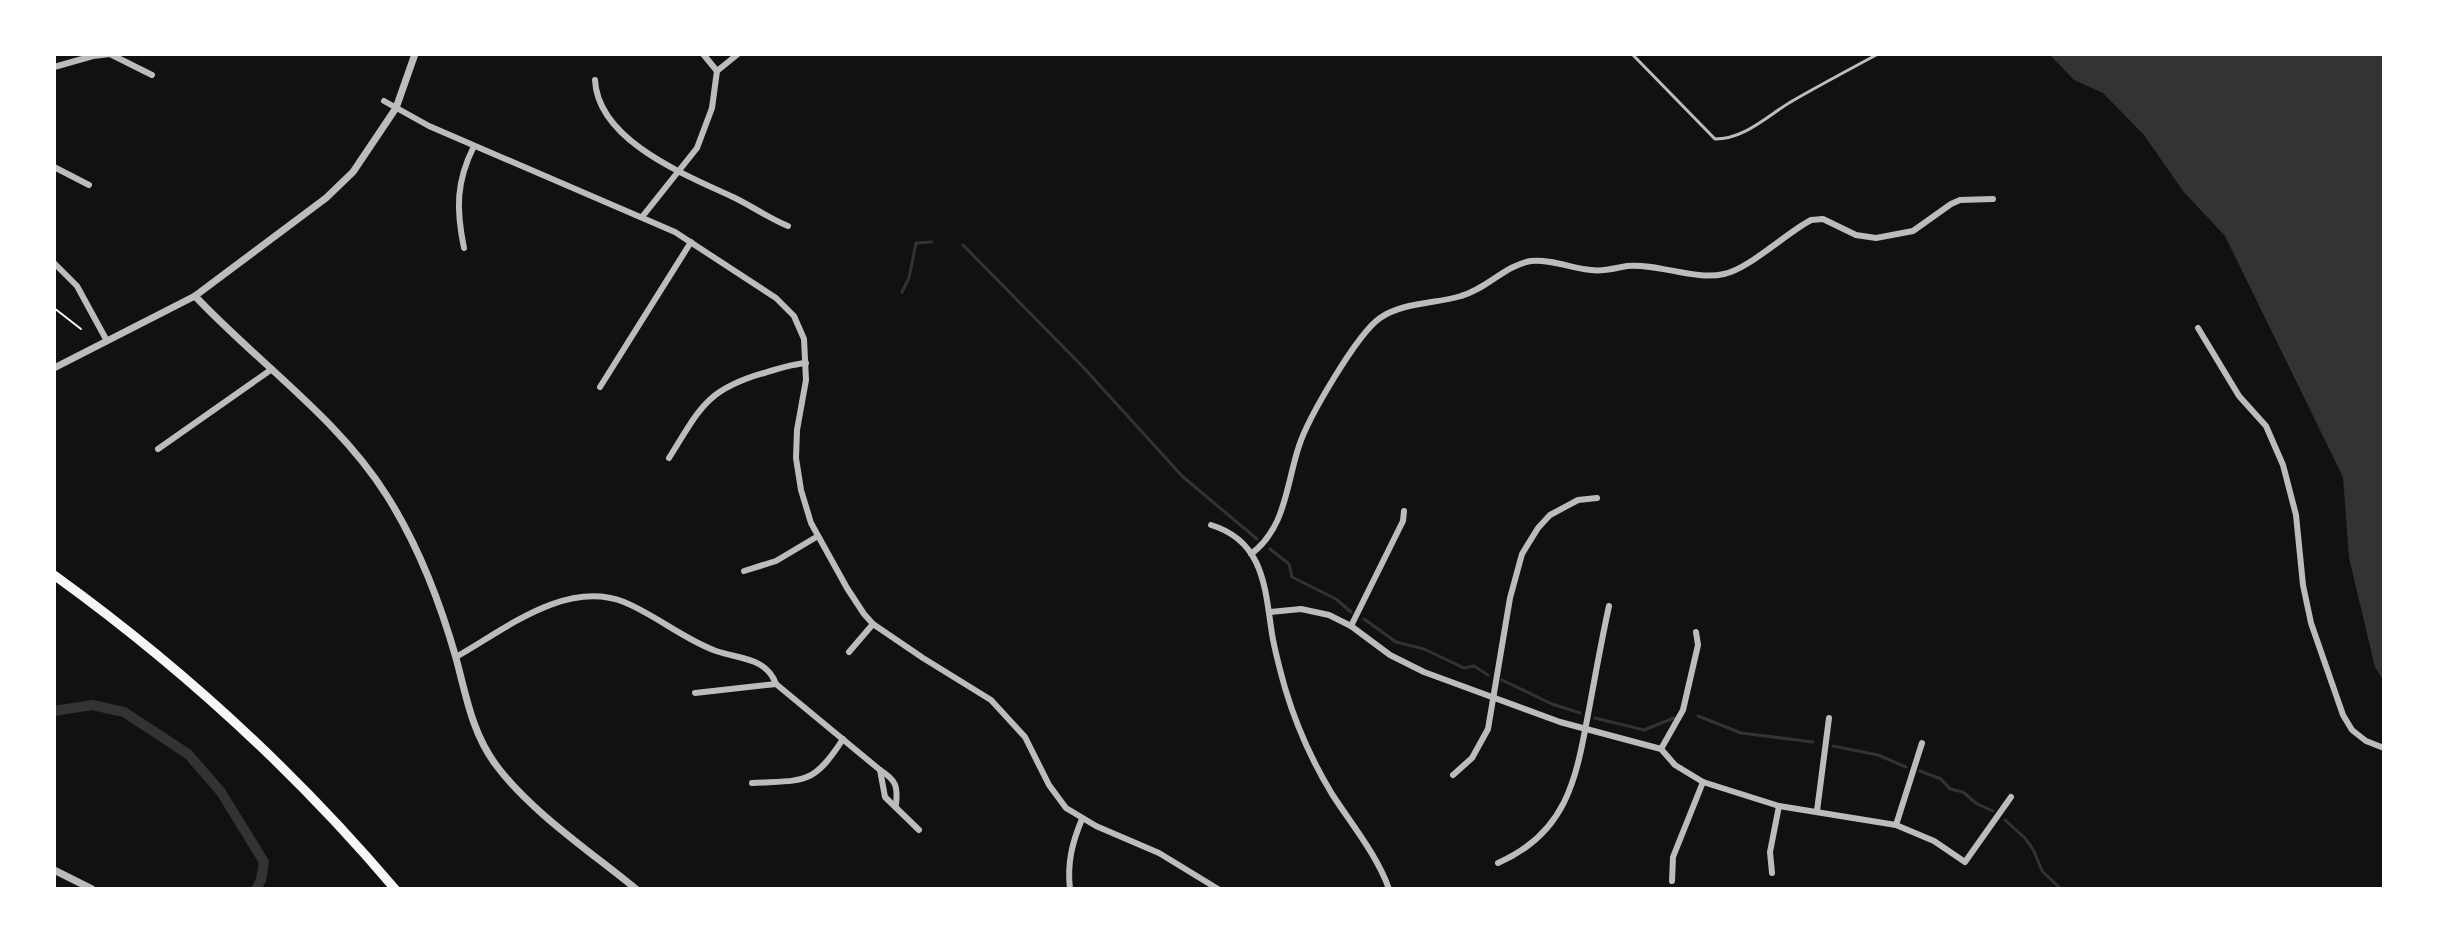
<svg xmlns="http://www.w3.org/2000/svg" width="2438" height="943" font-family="Quicksand,sans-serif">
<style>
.water{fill:#333}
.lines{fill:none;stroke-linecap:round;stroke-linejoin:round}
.stream{stroke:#333;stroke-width:3}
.canal{stroke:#333;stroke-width:10}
.path{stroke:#f5f5f5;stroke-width:2}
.service{stroke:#bcbcbc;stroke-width:3}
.minor{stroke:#bcbcbc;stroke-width:6}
.tertiary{stroke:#bcbcbc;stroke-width:7}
.trunk{stroke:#f5f5f5;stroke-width:9}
</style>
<rect width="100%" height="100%" fill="#111"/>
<!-- water -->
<path class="water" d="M2049,54H2384V681L2375,667L2349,558L2343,477L2225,236L2183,191L2144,135L2103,93L2074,80Z"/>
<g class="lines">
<!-- stream -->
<g class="stream">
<path d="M963,245L1083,367L1182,476L1257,539"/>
<path d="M902,292L909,278L916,243L932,242"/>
<path d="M1270,549L1289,564L1292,577L1336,599L1351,612"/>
<path d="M1364,619L1396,642L1424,649L1464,668L1474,666L1488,675"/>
<path d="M1502,680L1552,704L1580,713"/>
<path d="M1698,716L1741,733L1813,742"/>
<path d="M1595,718L1644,730L1674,718"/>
<path d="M1833,746L1878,755L1906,767"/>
<path d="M1920,771L1941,779L1950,789L1963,792L1977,804L1993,811"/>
<path d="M2005,820L2025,838L2034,851L2042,871L2061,889"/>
</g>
<!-- canal -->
<path class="canal" d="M54,711L92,705L124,712L188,754L221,792L264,862L261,880L256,889"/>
<!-- path -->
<path class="path" d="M54,308L81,329"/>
<!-- service -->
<path class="service" d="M1632,54L1715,139C1746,139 1769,114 1794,100C1822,84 1850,69 1878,54"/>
<!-- minor -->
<g class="minor">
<path d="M54,67L93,56L110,54L152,75"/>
<path d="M717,71L738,54"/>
<path d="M595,80C598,141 686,175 733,197C752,206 768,218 788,226"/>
<path d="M384,101L429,126L675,232L776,298L794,316L804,339L806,380L797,430L796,458L801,490L811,523L847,588L864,614L873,624L923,658L991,700L1025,737L1049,785L1066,808L1096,826L1159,853L1218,889"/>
<path d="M54,167L89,185"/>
<path d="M642,217L697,148L712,108L717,71L703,54"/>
<path d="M464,248C456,209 456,182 474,146"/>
<path d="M54,263L77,286L107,341"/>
<path d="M2198,328L2239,396L2266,426L2283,465L2296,515L2303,585L2311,623L2343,715L2352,730L2366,741L2384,748"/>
<path d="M600,387L691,242"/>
<path d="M158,449L272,369"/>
<path d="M669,458C700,409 705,390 764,373C777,369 792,364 806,363"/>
<path d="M1211,525C1264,541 1265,588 1272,634C1275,652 1280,670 1285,688C1296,725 1312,761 1332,794C1352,825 1377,855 1389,889"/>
<path d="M1251,554C1286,528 1286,485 1299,446C1308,418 1357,334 1380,318C1403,302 1435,304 1461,296C1487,289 1505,265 1531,261C1551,259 1571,268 1591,270C1604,272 1615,268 1627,266C1658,263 1695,281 1724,274C1749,269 1786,233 1811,220L1823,219L1856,235L1876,238L1913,231L1951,204L1960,200L1993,199"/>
<path d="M744,571L776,561L818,536"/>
<path d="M1270,612L1301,609L1329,615L1351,626L1390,655L1424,672L1560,722L1661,749L1675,765L1703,782L1779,806L1896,825L1934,841L1965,862L2011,797"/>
<path d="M1351,626L1403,521L1404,511"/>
<path d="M849,652L873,624"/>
<path d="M456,657C504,630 566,579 624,602C656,615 683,639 716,651C739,659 766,657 776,684L880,770C896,780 898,786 896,805"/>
<path d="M695,693L776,684"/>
<path d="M1661,749L1683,710L1698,645L1696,632"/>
<path d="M880,770L885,797L919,830"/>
<path d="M1453,775L1472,758L1488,729L1510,598L1522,554L1538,528L1550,515L1578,500L1597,498"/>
<path d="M752,783C804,780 813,786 843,739"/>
<path d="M1817,811L1829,718"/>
<path d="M1896,825L1922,743"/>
<path d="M1498,863C1571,831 1577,772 1590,704C1596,671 1602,638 1609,606"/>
<path d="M1772,873L1770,852L1779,806"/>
<path d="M1672,881L1673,857L1703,782"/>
<path d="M1070,889C1067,863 1072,843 1082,819"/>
</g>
<!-- tertiary -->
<g class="tertiary">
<path d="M195,296C258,363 338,418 387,496C418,545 440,602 456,658C466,695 472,733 496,765C530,811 591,852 636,889"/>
<path d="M54,368L195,296L326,198L353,172L396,108L415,54"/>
<path d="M54,870L92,889"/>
</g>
<!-- trunk -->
<path class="trunk" d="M54,575C180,666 294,770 395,889"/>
</g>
<!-- border -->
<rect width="2438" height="943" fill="none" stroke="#ffffff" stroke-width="112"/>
</svg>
